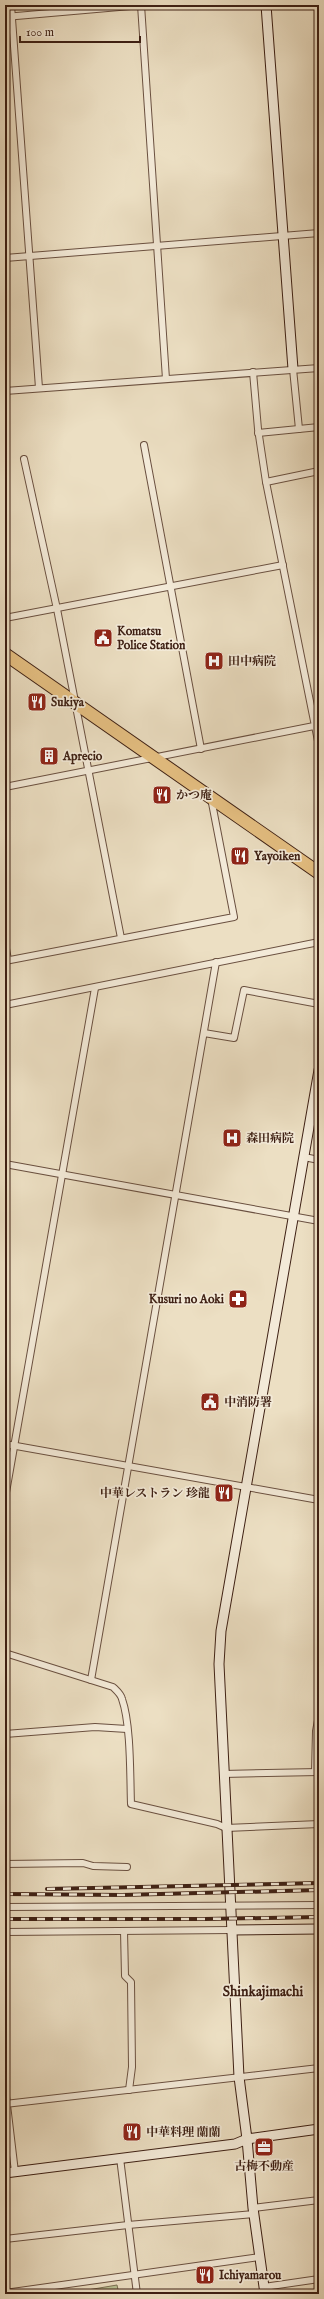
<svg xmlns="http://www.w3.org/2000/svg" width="324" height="2299" font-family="'IM FELL English','Noto Serif JP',serif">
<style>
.garden{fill:#b9c193;stroke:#7c7054}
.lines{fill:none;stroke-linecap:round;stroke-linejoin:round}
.street-casing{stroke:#6a5040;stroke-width:8}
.secondary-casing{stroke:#3e2014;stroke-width:11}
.highway-casing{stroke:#3e2014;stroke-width:14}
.street{stroke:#f3ead8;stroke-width:6}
.secondary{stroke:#f3ead8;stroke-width:9}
.highway{stroke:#e6c082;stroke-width:12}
.rail-casing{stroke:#3e2014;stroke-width:4}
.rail{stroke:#f3ead8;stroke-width:2.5;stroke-dasharray:8;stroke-linecap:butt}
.labels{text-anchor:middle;stroke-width:3.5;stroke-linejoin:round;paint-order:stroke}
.poi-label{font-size:12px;font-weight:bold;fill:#3e2014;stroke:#f3ead8;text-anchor:start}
.quarter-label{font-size:14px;font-weight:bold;fill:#3e2014;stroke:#f3ead8}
</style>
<rect width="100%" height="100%" fill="#ecdfc3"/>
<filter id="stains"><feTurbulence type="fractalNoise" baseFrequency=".005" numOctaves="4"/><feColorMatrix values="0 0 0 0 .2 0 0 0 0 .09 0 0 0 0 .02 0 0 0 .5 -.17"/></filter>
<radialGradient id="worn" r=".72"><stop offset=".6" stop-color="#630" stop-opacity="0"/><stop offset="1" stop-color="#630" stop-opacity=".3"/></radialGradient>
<!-- garden -->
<path class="garden" d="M117,2285L119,2294H64Z"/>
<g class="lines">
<defs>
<g id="street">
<path d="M11,5L39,388"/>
<path d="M141,5L166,379"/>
<path d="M5,17L142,5"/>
<path d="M5,258L319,233"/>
<path d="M293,369L299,429"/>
<path d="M253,372L258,429L266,482L319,746"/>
<path d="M5,391L319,368"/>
<path d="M258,433L319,427"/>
<path d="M144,445L201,749"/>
<path d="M24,459L57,609L121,938"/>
<path d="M266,482L319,471"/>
<path d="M5,618L283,565"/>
<path d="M5,787L319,725"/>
<path d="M5,943L8,960"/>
<path d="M5,961L234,917L211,798"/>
<path d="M5,1005L319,942"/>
<path d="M204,1033L234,1038L244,990L319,1004"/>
<path d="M304,1157L319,1160"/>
<path d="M5,1164L319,1221"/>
<path d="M5,1444L319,1500"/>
<path d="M5,1498L95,988"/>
<path d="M5,1653L113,1687C116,1690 121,1694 122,1699C131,1724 130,1776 131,1804L217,1824L226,1828L319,1824"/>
<path d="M91,1680L216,962"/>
<path d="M5,1734L95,1727L127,1729"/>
<path d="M315,1772L316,1731L319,1715"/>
<path d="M223,1774L319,1772"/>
<path d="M5,1864L83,1863L93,1866L127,1867"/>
<path d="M5,1907L319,1905"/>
<path d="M124,1931L125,1976L131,1982L132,2067L129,2090"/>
<path d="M5,1932L231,1930"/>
<path d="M5,2088L15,2172"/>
<path d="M5,2104L319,2068"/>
<path d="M120,2158L137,2294"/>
<path d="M253,2208L319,2200"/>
<path d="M5,2239L128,2225L254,2214"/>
<path d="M264,2287L319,2279"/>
<path d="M5,2293L259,2257"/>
</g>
<g id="secondary">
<path d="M266,5L293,369"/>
<path d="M319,1070L221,1631L219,1664L239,2077L247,2139L319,2129"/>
<path d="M231,1930L319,1929"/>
<path d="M5,2173L235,2144L247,2139L253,2208L265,2294"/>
</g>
<path id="highway" d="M5,654L319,873"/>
</defs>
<!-- street casing -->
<use href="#street" class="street-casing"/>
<!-- secondary casing -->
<use href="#secondary" class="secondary-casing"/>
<!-- highway casing -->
<use href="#highway" class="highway-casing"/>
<!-- street -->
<use href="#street" class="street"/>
<!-- secondary -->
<use href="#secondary" class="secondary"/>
<!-- highway -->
<use href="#highway" class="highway"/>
<defs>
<g id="rail">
<path d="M47,1889L319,1883"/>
<path d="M5,1894L122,1895L319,1890"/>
<path d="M5,1919H205L319,1917"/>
</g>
</defs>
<!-- rail casing -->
<use href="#rail" class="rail-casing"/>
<!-- rail -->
<use href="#rail" class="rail"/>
</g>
<!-- icons -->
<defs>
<symbol id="civic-square" viewBox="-11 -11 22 22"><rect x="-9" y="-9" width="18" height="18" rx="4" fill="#8f2418" stroke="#f3ead8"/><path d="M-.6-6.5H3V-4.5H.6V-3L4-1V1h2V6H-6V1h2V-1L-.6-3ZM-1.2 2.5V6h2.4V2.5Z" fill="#fff"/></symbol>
<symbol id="hospital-square" viewBox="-11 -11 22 22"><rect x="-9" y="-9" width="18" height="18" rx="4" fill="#8f2418" stroke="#f3ead8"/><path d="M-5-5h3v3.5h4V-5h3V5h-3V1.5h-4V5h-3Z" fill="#fff"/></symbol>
<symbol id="restaurant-square" viewBox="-11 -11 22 22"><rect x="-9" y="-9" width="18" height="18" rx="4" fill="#8f2418" stroke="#f3ead8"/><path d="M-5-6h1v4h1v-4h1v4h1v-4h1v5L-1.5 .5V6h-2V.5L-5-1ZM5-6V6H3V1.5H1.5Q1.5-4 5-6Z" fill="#fff"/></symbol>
<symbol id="building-square" viewBox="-11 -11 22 22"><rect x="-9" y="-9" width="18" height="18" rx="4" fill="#8f2418" stroke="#f3ead8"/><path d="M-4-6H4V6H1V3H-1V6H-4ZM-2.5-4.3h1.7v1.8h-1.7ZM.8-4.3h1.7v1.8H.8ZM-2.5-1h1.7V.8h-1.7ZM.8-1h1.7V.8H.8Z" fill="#fff"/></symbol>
<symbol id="pharmacy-square" viewBox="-11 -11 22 22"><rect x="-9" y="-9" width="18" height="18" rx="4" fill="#8f2418" stroke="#f3ead8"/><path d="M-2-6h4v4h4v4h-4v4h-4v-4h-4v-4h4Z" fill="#fff"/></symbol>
<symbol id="office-square" viewBox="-11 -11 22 22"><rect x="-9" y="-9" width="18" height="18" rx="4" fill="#8f2418" stroke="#f3ead8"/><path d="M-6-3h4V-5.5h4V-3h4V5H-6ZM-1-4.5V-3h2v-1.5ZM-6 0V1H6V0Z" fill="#fff"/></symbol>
</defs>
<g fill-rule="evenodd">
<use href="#civic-square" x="92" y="627" width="22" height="22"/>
<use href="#hospital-square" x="203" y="650" width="22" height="22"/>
<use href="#restaurant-square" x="26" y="691" width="22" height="22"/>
<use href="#building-square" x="38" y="745" width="22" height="22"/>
<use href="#restaurant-square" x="151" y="784" width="22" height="22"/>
<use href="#restaurant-square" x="229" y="845" width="22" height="22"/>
<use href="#hospital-square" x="221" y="1127" width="22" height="22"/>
<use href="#pharmacy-square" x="227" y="1288" width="22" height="22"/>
<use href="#civic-square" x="199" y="1391" width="22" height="22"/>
<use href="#restaurant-square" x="213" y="1482" width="22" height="22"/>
<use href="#restaurant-square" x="121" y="2121" width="22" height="22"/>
<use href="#office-square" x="253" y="2136" width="22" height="22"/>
<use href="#restaurant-square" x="194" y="2264" width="22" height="22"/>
</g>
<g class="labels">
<!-- poi labels -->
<g class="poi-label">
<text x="117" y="635">Komatsu<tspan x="117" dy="14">Police Station</tspan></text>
<text x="228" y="665">田中病院</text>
<text x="51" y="706">Sukiya</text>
<text x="63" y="760">Aprecio</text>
<text x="176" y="799">かつ庵</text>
<text x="254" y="860">Yayoiken</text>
<text x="246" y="1142">森田病院</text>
<text x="224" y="1303" text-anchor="end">Kusuri no Aoki</text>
<text x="224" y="1406">中消防署</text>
<text x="210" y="1497" text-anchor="end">中華レストラン 珍龍</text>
<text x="146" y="2136">中華料理 蘭蘭</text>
<text x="264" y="2170" text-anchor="middle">古梅不動産</text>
<text x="219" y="2279">Ichiyamarou</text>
</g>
<!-- quarter labels -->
<g class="quarter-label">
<text x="263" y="1996">Shinkajimachi</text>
</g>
</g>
<!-- margin -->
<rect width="324" height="2299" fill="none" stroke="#ecdfc3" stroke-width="20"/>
<rect x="6" y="6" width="312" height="2287" fill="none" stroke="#3e2014" stroke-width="2"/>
<rect x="10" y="10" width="304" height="2279" fill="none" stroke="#3e2014"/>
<!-- scale -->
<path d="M20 36v6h120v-6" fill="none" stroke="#3e2014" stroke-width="2"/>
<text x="26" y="36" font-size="12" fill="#3e2014" stroke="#f3ead8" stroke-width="3" paint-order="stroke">100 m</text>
<rect width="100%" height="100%" filter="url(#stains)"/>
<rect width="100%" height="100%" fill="url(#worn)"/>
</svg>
